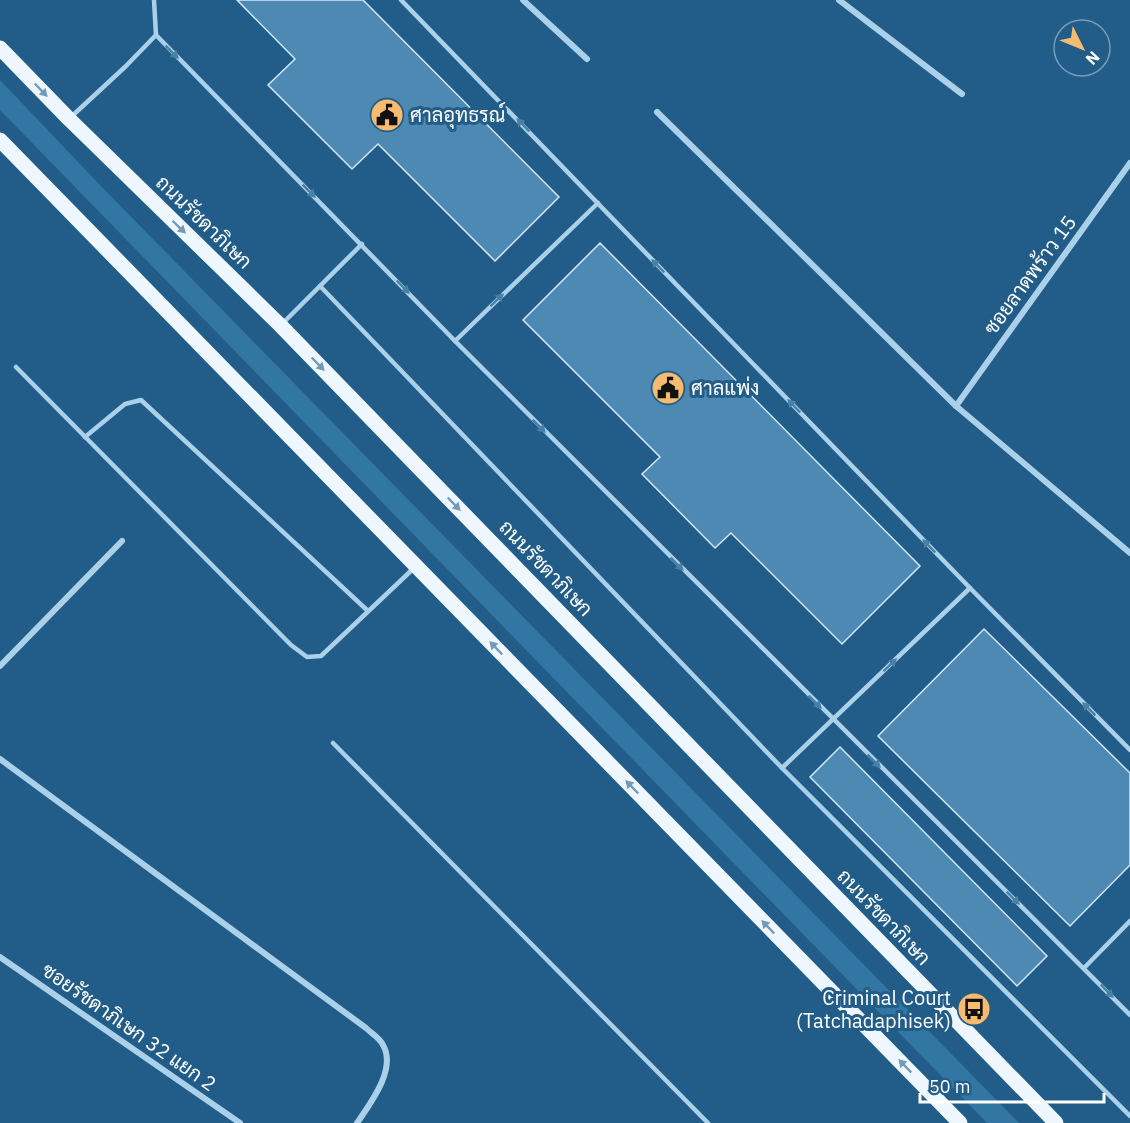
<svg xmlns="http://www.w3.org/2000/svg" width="1130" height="1123" font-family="'IBM Plex Sans',Sarabun,sans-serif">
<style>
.green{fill:#3276a4}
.building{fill:#4d89b2;stroke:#d0e8f8;stroke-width:1.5}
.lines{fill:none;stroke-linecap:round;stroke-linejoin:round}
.service{stroke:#abd1ea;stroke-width:4.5}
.minor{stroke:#abd1ea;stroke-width:6}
.primary{stroke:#eff7fe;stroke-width:15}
.oneway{fill:#4a80a5}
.oneway2{fill:#739bb7}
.labels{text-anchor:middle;stroke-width:6;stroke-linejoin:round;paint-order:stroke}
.poi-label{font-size:20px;fill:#fff;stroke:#215d88;text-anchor:start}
.street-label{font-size:20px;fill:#fff;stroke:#215d88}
</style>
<rect width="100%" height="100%" fill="#215d88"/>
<!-- green -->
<path class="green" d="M0,80L98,183L1019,1123H987L0,110Z"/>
<!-- building -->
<g class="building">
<path d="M237,0H363L559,197L495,261L378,144L352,169L268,85L295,59Z"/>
<path d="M600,243L920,566L842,644L731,533L715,548L642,474L660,457L523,320Z"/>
<path d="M984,629L1130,773V865L1070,926L878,736Z"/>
<path d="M840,747L1047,956L1017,986L810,777Z"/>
</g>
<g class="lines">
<!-- service -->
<g class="service">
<path d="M154,0L156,35L455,341L1130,1015"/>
<path d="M401,0L970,588L1130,750"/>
<path d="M71,117L126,66L156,35"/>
<path d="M320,286L782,768L970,588"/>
<path d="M283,323L362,244"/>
<path d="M455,341L598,203"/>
<path d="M16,367L291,645L307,657L321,656L414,568"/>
<path d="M85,437L125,404L141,400L368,611"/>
<path d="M333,743L708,1123"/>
<path d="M782,768L1130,1116"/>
<path d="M1084,968L1130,921"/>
</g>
<!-- minor -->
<g class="minor">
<path d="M523,0L587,59"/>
<path d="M839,0L962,94"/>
<path d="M657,112L956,406L1130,553"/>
<path d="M956,406L1130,163"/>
<path d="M0,666L122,541"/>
<path d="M0,759L366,1028C371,1033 380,1038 383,1045C397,1069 370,1104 357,1123"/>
<path d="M0,957L240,1123"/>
</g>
<!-- primary -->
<g class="primary">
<path d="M0,48L69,119L280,325L1056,1123"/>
<path d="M0,140L960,1123"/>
</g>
</g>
<!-- one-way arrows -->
<defs><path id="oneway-solid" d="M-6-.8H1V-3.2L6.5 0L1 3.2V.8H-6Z" transform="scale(1.5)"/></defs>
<g class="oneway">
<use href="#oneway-solid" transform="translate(172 52) rotate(45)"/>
<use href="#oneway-solid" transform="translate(523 125) rotate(-134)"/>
<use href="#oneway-solid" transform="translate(309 191) rotate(45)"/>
<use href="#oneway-solid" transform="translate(658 266) rotate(-134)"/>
<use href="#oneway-solid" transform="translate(403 287) rotate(46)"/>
<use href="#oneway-solid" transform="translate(497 300) rotate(-44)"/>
<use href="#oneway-solid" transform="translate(794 406) rotate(-134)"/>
<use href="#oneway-solid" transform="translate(539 426) rotate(45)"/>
<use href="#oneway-solid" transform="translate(929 546) rotate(-134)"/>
<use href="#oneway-solid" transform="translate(677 564) rotate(45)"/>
<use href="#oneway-solid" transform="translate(890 665) rotate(-44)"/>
<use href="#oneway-solid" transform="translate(815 702) rotate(45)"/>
<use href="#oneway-solid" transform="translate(1089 709) rotate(-135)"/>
<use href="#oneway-solid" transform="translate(874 761) rotate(45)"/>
<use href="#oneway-solid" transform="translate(1013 898) rotate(45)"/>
<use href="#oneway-solid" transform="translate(1107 991) rotate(46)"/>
</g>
<g class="oneway2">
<use href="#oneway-solid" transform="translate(41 90) rotate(46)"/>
<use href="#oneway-solid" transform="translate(179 227) rotate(44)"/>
<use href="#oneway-solid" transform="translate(318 364) rotate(46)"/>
<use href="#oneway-solid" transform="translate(454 504) rotate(46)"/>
<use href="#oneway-solid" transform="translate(496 648) rotate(-134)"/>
<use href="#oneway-solid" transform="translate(632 787) rotate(-134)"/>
<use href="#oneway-solid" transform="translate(768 927) rotate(-134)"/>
<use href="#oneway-solid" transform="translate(905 1066) rotate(-134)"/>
</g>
<!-- icons -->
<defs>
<symbol id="civic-disc" viewBox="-11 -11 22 22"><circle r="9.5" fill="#f7bb6d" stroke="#215d88"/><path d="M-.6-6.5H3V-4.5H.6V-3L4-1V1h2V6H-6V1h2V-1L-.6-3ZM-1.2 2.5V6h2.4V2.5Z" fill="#111"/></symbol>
<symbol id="bus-disc" viewBox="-11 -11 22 22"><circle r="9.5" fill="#f7bb6d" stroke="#215d88"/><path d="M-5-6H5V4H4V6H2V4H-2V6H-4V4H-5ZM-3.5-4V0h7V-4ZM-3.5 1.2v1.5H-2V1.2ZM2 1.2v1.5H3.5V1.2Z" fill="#111"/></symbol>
</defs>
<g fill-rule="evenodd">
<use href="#civic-disc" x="368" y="96" width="38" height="38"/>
<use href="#civic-disc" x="649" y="369" width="38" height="38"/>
<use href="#bus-disc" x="955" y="990" width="38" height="38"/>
</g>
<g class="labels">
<!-- poi labels -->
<g class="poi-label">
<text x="410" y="122">ศาลอุทธรณ์</text>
<text x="691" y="395">ศาลแพ่ง</text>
<text x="951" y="1005" text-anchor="end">Criminal Court<tspan x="951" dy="23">(Tatchadaphisek)</tspan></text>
</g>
<!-- street labels -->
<g class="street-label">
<text transform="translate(204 222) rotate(44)" y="7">ถนนรัชดาภิเษก</text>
<text transform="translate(1030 275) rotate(-54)" y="7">ซอยลาดพร้าว 15</text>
<text transform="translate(546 568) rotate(46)" y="7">ถนนรัชดาภิเษก</text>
<text transform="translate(884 917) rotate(46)" y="7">ถนนรัชดาภิเษก</text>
<text transform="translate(129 1027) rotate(35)" y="7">ซอยรัชดาภิเษก 32 แยก 2</text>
</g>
</g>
<!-- north arrow -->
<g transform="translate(1082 48) rotate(133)"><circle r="28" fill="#215d88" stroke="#7a9eb8" stroke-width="1.5"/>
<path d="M0-4.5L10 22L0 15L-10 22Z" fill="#f7bb6d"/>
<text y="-9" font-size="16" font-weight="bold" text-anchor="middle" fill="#ffffff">N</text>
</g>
<!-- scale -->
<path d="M920 1093v9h184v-9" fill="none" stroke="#ffffff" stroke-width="3"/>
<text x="929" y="1093" font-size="18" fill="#ffffff" stroke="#215d88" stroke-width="4.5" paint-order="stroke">50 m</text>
</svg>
